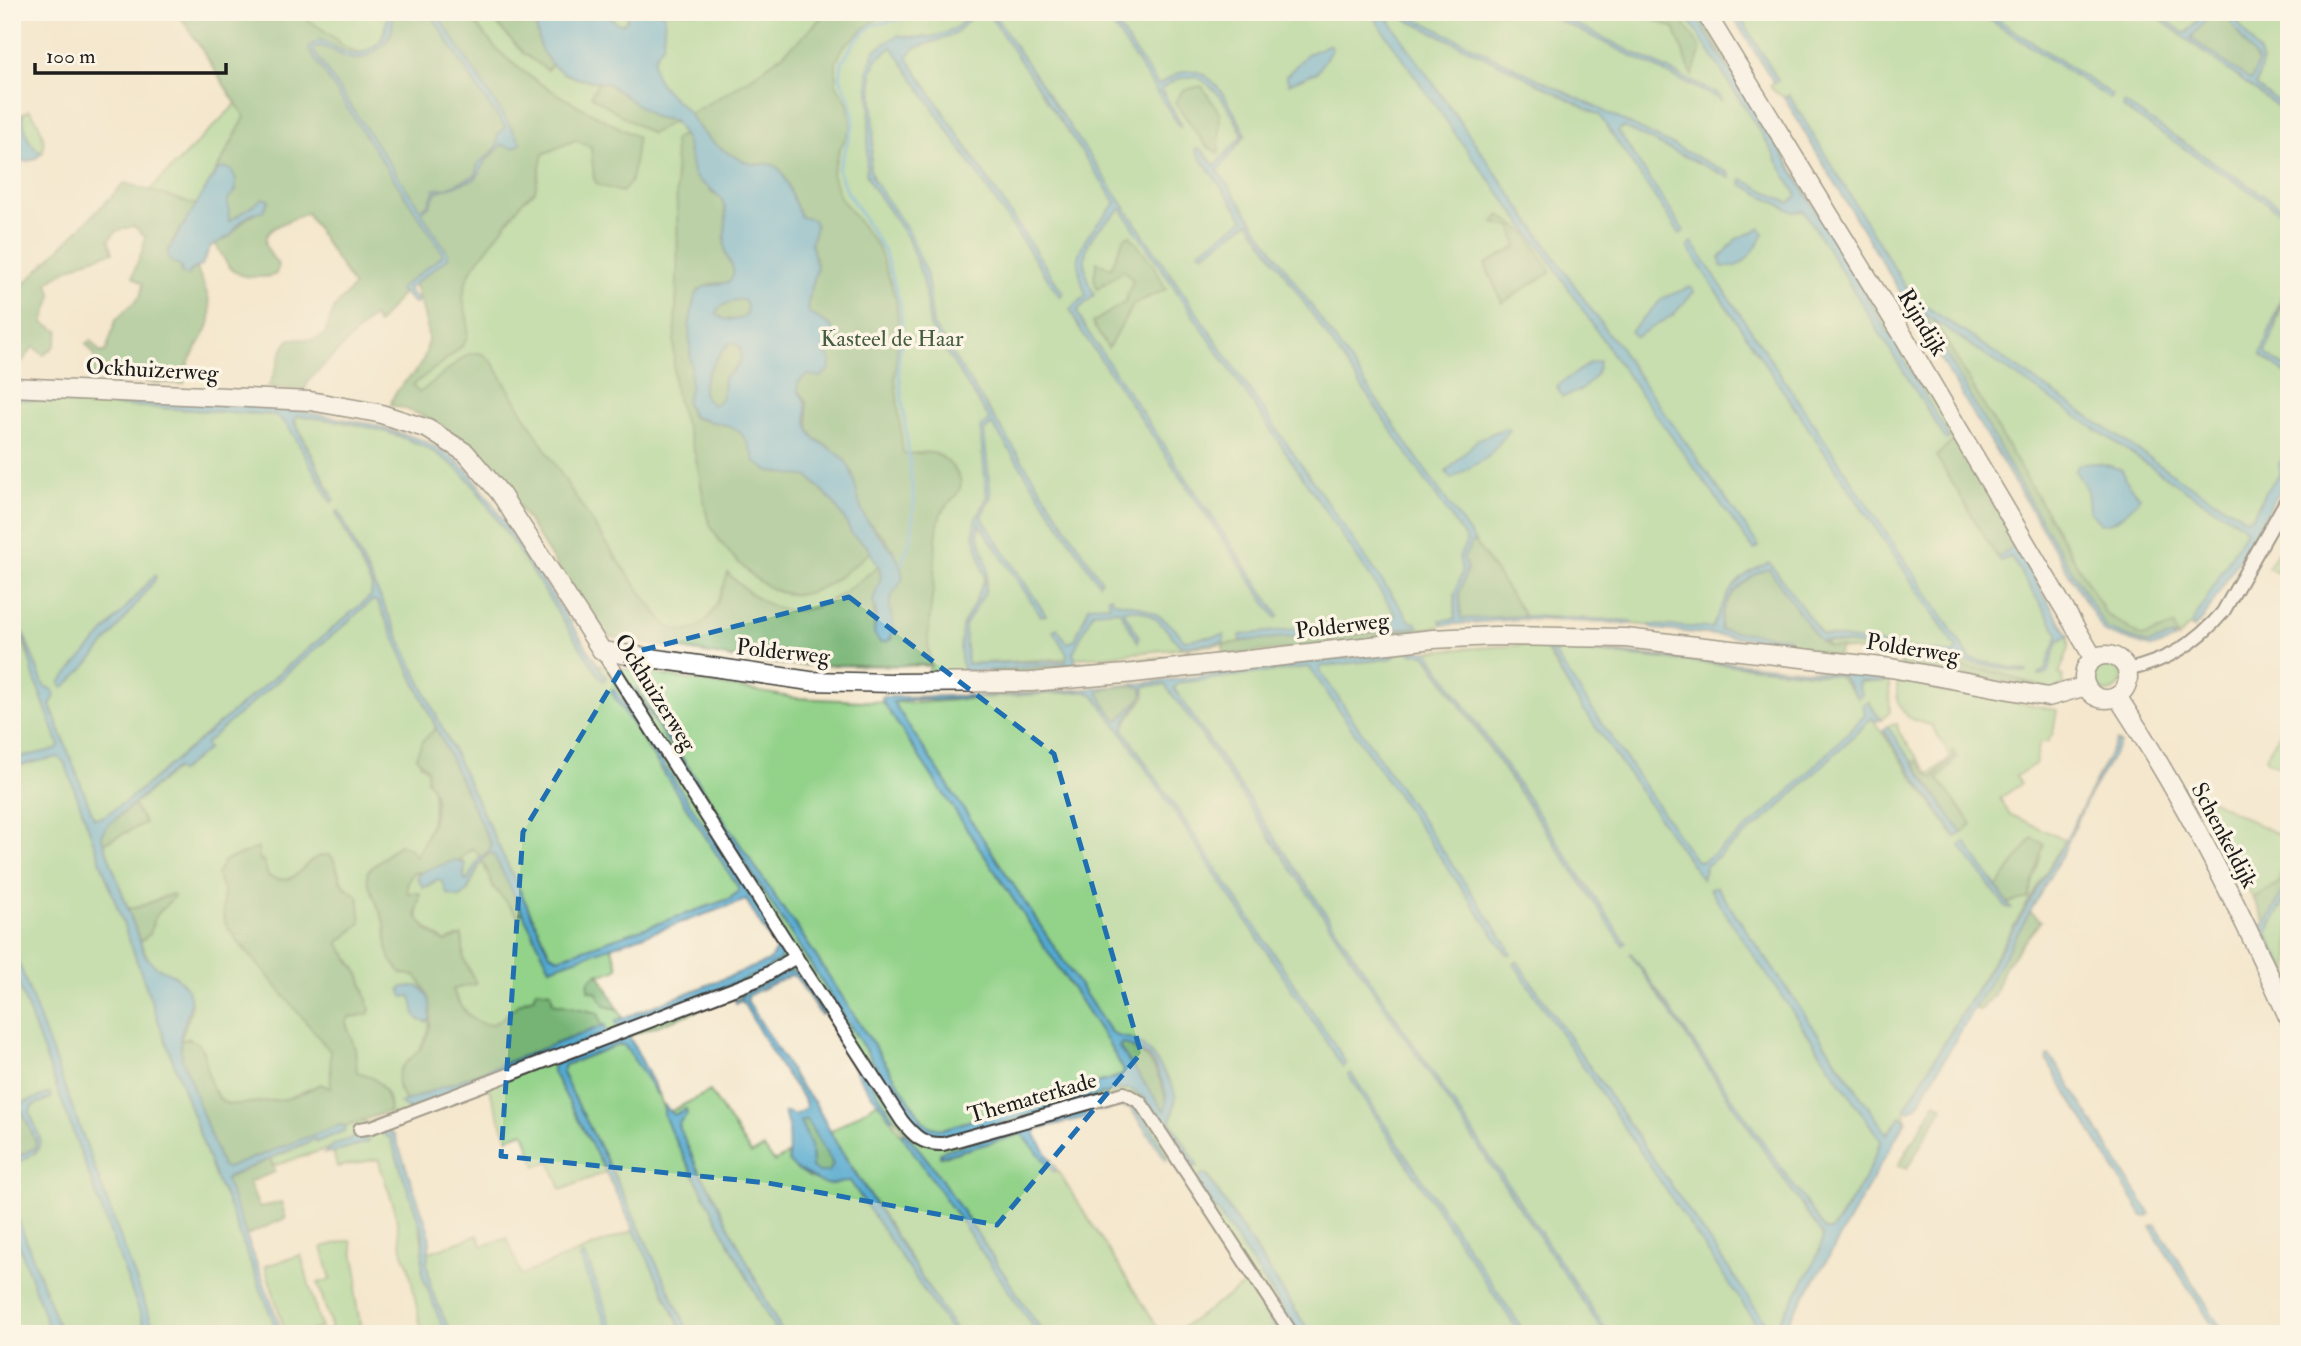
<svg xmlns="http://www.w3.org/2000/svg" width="2301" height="1346" font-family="'IM FELL Double Pica',serif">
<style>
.green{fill:#92d289;stroke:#577752;stroke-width:2;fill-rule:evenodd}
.forest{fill:#75b475;stroke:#486848;stroke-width:2}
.water{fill:#53a9d0;stroke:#386276;stroke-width:2;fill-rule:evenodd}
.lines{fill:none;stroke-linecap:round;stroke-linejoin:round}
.stream{stroke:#53a9d0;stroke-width:3.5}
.street-casing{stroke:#3c3a37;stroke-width:16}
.secondary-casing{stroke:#3c3a37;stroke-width:21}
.street{stroke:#fff;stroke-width:12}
.secondary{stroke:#fff;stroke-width:18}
.marked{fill:none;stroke:#1f6fb2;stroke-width:5;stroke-dasharray:14 9;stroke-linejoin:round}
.labels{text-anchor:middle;stroke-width:7;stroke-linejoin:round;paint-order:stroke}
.street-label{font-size:23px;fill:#1c1c1c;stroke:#fcf5e5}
.park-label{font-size:23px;fill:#455c42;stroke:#fcf5e5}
</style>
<rect width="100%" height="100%" fill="#fcf5e5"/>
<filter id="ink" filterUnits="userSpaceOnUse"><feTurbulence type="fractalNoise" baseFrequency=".0143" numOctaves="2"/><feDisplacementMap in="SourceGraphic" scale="14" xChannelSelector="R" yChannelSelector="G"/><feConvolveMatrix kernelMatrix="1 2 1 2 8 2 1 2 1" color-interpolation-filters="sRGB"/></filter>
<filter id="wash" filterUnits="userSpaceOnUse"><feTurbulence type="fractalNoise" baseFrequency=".00686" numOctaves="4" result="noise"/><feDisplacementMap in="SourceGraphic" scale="28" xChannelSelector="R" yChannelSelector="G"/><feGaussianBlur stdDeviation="1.57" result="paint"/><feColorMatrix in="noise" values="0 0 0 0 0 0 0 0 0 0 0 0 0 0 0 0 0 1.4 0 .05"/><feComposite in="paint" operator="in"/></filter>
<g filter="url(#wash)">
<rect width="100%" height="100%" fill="#f4e7cd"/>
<!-- green -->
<g class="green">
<path d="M178,12H1697L1957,438L1944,448L2062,639L2069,636V648L2059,674L2063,676L2064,685L2052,690L2000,673L1828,646L1824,641L1886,649L1887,645L1822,635L1651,626L1631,624L1630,621L1525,616L1520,609L1455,613V619L1441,621L1442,625L1438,627L1346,635L1330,638L1315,635L1094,657L967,664L963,671L926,676L931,666L789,665L739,659L602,635L492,465C463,436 430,414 391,405C393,391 404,383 413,374C441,345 423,313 413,280L378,324L245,118L197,205L149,191L236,104Z"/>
<path d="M1737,12H1978L2110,98L2112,95L1986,12H2150L2289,115V212L2125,104L2123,107L2289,217V370L2267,355L2266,350L2271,340L2285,296L2282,294L2261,355L2289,376V450L2280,464V473L2277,478L2265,492L2253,516L2247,519L2183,481L1911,296L1789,95L1784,97L1775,92L1770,85L1778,80Z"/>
<path d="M2156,12H2204L2188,32L2183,33Z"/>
<path d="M2226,12H2289V110L2256,86L2262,62L2258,51L2232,14Z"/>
<path d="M29,110C38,119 48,141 42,153C25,143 27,132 22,115Z"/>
<path d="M1933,319L2196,497L2241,524L2247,531L2192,625L2194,628L2188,627L2178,638L2173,626L2142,637L2106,614ZM2098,463L2121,469L2124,478L2121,515L2119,518L2089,496L2086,489Z"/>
<path d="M12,399L275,415L286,424L295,437L331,502L334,499L294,418L297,416C348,421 407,431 449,462C472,478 484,502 500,524C536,575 567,629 603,680L606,677L598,664L796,698L883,702L1109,1044L1124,1071L1123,1075L942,1129L931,1127L923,1121L793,921L788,916L636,689L634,690L913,1124L924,1134L1130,1089L1143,1098L1191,1167L1198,1166L1171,1122L1174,1108L1124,1038L1115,1036L1107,1027L893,702L917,703L1091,690L1117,727L1124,725L1145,697V686L1375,656L1411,652L1425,654L1623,945L1626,943L1428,651L1524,645L1549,646H1546V650L1574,696L1702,879L1706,866L1773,813L1872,718L1955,837L1971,824L1937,779C1946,773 1949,765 1957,757L1954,756L1935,774L1934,778L1929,776L1917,760L1915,762L1932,789L1887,726L1897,724L1899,732L1929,774L1951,757L1931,725C1905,720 1893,708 1898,681L2057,710L2053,733L2047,742H2040L2035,764L2016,776L2021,784L2000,798L2009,814L2065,840L1905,1108L1906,1120L1902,1117L1888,1135L1716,886L1882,1141L1867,1174L1832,1230L1825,1231L1630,954L1822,1235C1826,1252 1787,1308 1777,1325L1768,1326L1517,961L1763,1334H1311L1208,1176L1203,1174L1196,1180L1300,1334H1285L1136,1108L1120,1102L1084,1112L1083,1111L940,1153L941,1157L1019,1134L1027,1137L1054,1172L1057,1170L1162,1334H1044L931,1164L893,1117L798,972L781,974L743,994L556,1063L553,1072L606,1172L561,1190L550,1161L536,1166L524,1132L507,1138L488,1087L388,1126L417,1210L424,1254L478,1235L482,1246L507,1238L521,1275L634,1230L684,1334H447L444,1328L429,1334H408L421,1328L408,1264L403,1254L394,1207L378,1159L337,1167L332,1147L273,1166L270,1159L316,1139L317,1142L344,1131L346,1126L363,1121L368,1123L388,1117C395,1094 378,1077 357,1073L355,1049L346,1023L349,1017L360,1016L369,1006C364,998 365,987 361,978C355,966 346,954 338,943L361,923L358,896C331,879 345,871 329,856C300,860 300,889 268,876L263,861L217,875L224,892L223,912L225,922L237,941L314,1028L331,1051V1088L320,1084L286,1099L236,1105L225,1103L218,1096L209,1082L204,1051L189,1038L180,1041L190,1014L191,1001L170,974L151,964L140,942L150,934C153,917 158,911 171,900L172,894L136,908H128L104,843L145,823L133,805L177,768L180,772L207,749L204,744L275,681L373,600L378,603L436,728L422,742L420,764L427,769C439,804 434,826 415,858L393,849L367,872L372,891L385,924L387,947L401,973L416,976L427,992L418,986L403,987L414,1001L415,1014L426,1022L430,1019L427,1036L419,1051L405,1064L398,1088L406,1101L400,1104L605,1025L602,1026L598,1013L553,1003L536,990L533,998C517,1001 514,1011 502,1020C481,1037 458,1006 453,989L476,983L464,959L462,936L445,942C423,924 412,925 420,893H408L406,888L413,872L419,873L417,877L428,887L438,879L441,880L460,898L468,891L482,860L494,888L517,914L523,912L550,968L611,946L618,967L616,970L604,974L599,973L589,990L596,992L605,1006L618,1009L623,1018L616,1020L617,1024L758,974L781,959L754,901L612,690L611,692L738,887V892L729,899L558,958L550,954L339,511L336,513L372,587L371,596L128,800L102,817L94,818L50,704L55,696L44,686L12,603ZM2032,839L2028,898L2008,903L2010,907L1961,846L1965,843L1997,887Z"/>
<path d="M2283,543L2289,546V579L2268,568Z"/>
<path d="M12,610L59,745L57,749L12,759Z"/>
<path d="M1562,649L1839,676L1858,698L1860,682H1885L1886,677L1889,681L1890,712L1881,720L1869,702L1865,715L1819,763L1763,817L1703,862L1695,860L1554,654Z"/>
<circle cx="2107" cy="677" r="15"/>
<path d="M2289,718V772L2267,760L2266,756Z"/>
<path d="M58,757L65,763L217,1182L225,1196L278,1334H156L12,947V767Z"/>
<path d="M2189,789L2289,840C2289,855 2282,867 2279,883L2253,898Z"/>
<path d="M472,848L481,857L467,881H464L465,864L460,860Z"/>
<path d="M2289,891V978L2267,933Z"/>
<path d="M12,966L148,1334H61L12,1203V1165L37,1152L41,1141L30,1113L32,1106L51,1098L49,1093L12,1107Z"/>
<path d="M617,1045H624L659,1094L670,1130L777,1334H690L617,1181L562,1073L565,1065Z"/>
<path d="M710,1091L751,1154L764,1148L774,1162L788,1154L789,1162L810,1178L850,1180L953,1334H783L711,1190L698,1170L680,1129L679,1123L687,1114L686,1109L674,1115L669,1112Z"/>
<path d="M878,1102L941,1189L1038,1334H958L830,1132Z"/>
<path d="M12,1226L51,1334H12Z"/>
<path d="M351,1240L358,1278L355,1295L362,1334H319L332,1329L318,1283L331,1279L322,1247Z"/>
<path d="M301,1255L321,1328L302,1334H286L265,1266Z"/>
<path d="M1246,1284L1279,1334H1173Z"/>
</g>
<!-- forest -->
<g class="forest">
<path d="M178,12H296L328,33L343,46L357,52L370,53L380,45L389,12H470C499,72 582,107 637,137C637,144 633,177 630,183C628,186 625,189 622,192L598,185L594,179L591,147L575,140L543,154L535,191L523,201L472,269L466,282L463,298L468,322L467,338L463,345L452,355L413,385L419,393L467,355C480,350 484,353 493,363C547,453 601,542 666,625C704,647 718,603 728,573C785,633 822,613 878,566C884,580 877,586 874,599C873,606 875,625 874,634L891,640L893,623L889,608L895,554L884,537L866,520L859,505L852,472L826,444L815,439L809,429L806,400L798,391V383C816,367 824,348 831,326L809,313L808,302L817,268L811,242L816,227L813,220L801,217C794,205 788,181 782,172C773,161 763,165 752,164C726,160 702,134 689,114C741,86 788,57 826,12H906L889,13L877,18L844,46L836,62V84L848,103L851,128L840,148L832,173L840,197L878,247L896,299L899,332L895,378L903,452L906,454C930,452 937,448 954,469C957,473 961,478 961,483C961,496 945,503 941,514C934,534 936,559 934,579C932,608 924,637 931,665H789L739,659L602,635L492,465C463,436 430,414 391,405C393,391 404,383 413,374C441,345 423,313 413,280L378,324L373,316L308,381L305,390L268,387C277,371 278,352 290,339C304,338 312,343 325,335L334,308L354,286L307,213C278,226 247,231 279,265L276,274C268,278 261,277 252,277C229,276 226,261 215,243C220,241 226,240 231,235C241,224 246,215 263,211H244L229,222L225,168L217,170L245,117Z"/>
<path d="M486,12H533L541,49L552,65L547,70L523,53Z"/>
<path d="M1634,12H1676L1701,49L1692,76L1674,28Z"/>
<path d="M2208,16L2228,18L2258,62L2251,82L2191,38Z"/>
<path d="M599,81L607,83L654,117L674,121L651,134L591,96Z"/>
<path d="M1202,86L1220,114L1219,153L1206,146L1175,102L1183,90Z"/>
<path d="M684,134C689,147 701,178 709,189C714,195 721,196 724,204C730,220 721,237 726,253C730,266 739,269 729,282L711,284L694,300L689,326L691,367L690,389L686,402L692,417C729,429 742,418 755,462L809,477L832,501L844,518L852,535L866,545L870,552C822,593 791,617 740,564C726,550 713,535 707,516C702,498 701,478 696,459C691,435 676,406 674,382C672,347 677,311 677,276C679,231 676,184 674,139Z"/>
<path d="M125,183L197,205L172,242L182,271L190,272L196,267C204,285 216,308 208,327C199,350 186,355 184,384L90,379L95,355L86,344L91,341L101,353L106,351L116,319L140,297L143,284L133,277C135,261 145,252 145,237L134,226L116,231L109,240L113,252C88,259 68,267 48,283L52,296L43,323L59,331L55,346L44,355L33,347L23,361L12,363V296Z"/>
<path d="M1500,215L1527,234L1551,272L1502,303L1485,264L1517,247L1512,227L1493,223Z"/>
<path d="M1130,235L1154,266L1166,289L1134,304L1108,348L1092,323L1125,302L1133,280L1124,270L1097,289L1094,277L1097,262L1111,268L1124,238Z"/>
<path d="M735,300H744L747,305L746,316C737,321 723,322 716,313L720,307Z"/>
<path d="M1922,312L1933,319L2106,614L2142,637L2174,626L2178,638L2173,636L2149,644L2107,630L2030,502Z"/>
<path d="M730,343H735L741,347C743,364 737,368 724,377C723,388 725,401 713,405C708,401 704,398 703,392C701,380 720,350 730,343Z"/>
<path d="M1957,438L2020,544L1997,557L1936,456Z"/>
<path d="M1474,540L1525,616L1461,619L1459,594L1467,570L1463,558Z"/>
<path d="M1769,569L1819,640L1828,646L1841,647L1837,657L1786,652L1789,638L1720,630C1721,623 1721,615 1724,608C1729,593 1753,572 1769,569Z"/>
<path d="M1424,628L1427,636L1349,644L1330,642L1313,647L1223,655V645C1256,639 1296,631 1330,638Z"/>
<path d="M1188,650L1196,653L1186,661L988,677V671L1181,656Z"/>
<path d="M1902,657L2000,673L2042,688L1900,666Z"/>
<path d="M1136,685L1142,688V697L1118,721L1104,704L1098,692L1106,688Z"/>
<path d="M436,728L491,845L490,850L481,857L472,848L460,860C447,860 427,875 413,872L407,884L408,893H420L416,915L427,930L445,942L462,935L464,959L476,984L453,989C456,1001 461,1009 471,1017C500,1040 507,1002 533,998L536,990L551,992L553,1003L598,1013L602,1026L406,1101C400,1092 394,1081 400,1070C405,1062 414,1057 420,1049C436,1027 433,997 416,976L401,973L391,960L387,947L385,924L368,882L367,872L400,844L410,849L415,857C428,837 446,801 427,780V769L416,757L422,742Z"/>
<path d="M1952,751H1955L1957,757C1949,765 1946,773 1938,779L1972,824L1962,833L1914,762L1917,760L1929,776L1934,778L1954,756Z"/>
<path d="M133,805L145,823L104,843L101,835L107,826Z"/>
<path d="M2032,838L2044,844L2028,898L2008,903L1997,887Z"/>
<path d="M258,848L260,861L263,860L268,876C299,889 297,864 320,856C338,849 335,873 341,882C345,889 352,891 358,896L361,923L338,943L360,976L370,1010L368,1014L349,1017L346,1023L355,1049L357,1072C379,1077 387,1089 390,1111L346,1126L339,1125L227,1168L222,1167L182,1058L180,1041C216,1030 198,1089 225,1103C233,1107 274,1100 285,1099C297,1097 310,1090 320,1084L331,1088L330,1051L231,932L225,922L223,912L224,892L217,875L224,861Z"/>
<path d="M490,853L494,855L523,912L517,915L494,888L482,860Z"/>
<path d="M2289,855V879L2266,924L2253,898L2279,883L2283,862Z"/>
<path d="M172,894L174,896C162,912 154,911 150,934L140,942L128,908H136Z"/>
<path d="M2030,912L2041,921L2004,967L1994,995L1980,1011L1973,1007Z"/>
<path d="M599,973L618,1009L605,1006L596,992L588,990L589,980Z"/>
<path d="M1122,1043C1150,1052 1161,1076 1167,1104L1164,1111L1119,1047Z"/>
<path d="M1936,1102L1943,1107L1907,1169L1898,1166Z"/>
<path d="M22,1110L36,1142L35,1148L12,1159V1114Z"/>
<path d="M807,1119L833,1164L829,1173L818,1172L812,1168L811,1145L800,1121Z"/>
<path d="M270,1159L275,1172L249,1182L259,1208L281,1202L286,1218L245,1236L225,1181L227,1178Z"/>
</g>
<!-- water -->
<g class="water">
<path d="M388,12H392C392,18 393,24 392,30C388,43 367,61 352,59C339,57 329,44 315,47L313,50L420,209L428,205L435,189L446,188L476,175L478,163C488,156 500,150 497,136L505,127L483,97L430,12H436L521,143L514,148L501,145C496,153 489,156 484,163C480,169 481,174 475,179L436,192L430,205L421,212L448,253V258L408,289L418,301L415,304L399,289L442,256V252L309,50L311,45L320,40C331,44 340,51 352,54C358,55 362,53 368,50C386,41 385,30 388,12Z"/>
<path d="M533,12H605L617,23L623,24L628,19L626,12H662L665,16L663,45C638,71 668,92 686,110C691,115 694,123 699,128C707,141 724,151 737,158C742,160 747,163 752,164C762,165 769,161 778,168C787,176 794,204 801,217L813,220L816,227L811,242L817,268L808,302L809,313L831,326L834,335L826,343L823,350L830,358V369L821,377L807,375L798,383V391C812,407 802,415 810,432C817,446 838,448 847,463C858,480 855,502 866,519C881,543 898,546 903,578C900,584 894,591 891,598C885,613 901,629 887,642H880L874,634L876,613L873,600L881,578L880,570L866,545L852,535L844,518L832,501L809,477L769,471L755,462C742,419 729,428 693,417L686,402L690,389L691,367L689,326L694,300L698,291L704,287L729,282C739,269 729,265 726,253C721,236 731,218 723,202C718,191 702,185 694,176L686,140L674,121L654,117L607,83L579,79L563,73L552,65L541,50ZM735,300H744L747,305L746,316C737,321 723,322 716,313L720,307ZM730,343H735L740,347C743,364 737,368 724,377C723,387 725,401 713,405C708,401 704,398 703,392C701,380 720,350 730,343Z"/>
<path d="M971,12H977L954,35L915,48L907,57L1063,293L1060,297L892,47L876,60L872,73L874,131L870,168L873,179L910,233L927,275L933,325L1101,580L1099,584L992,424L984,431L991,497L981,516L1046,615L1041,616L979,523L978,534L988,568L985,593L965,626L967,664L1066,661L1067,654L1053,631L1057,628L1067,643L1075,640L1089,606L1110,605L1108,597L1111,596L1114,602C1142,603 1168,617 1184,640L1224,635V642L1180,646C1165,627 1150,606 1123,610L1139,637L1138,642L1119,610L1093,612L1073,653L1076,663L988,671H963L960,650L962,626L973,606L985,578L974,535L975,520L987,498L980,428L990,420L930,327L923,279L907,237L871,185L866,173L870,107L868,71L874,51L898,35C925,41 954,37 971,12Z"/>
<path d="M987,12H992C1131,216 1269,421 1411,622L1417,623L1418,627L1241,641L1240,635L1392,618L1396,615L1121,209C1086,238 1075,251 1094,295L1077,311L1084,326L1279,616L1276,618L1080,329L1070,309L1086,296C1082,284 1078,271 1078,258C1079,241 1105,215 1116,203Z"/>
<path d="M1104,12H1108L1158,85C1169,79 1181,69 1194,71C1218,75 1237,117 1246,135L1218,171L1474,540L1463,558L1467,569L1459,594L1461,619L1525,616L1631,621V624L1522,619L1442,625L1440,620L1455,619V593L1462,572L1459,557L1467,541L1249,222L1203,254L1199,251L1244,219L1195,150L1197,148L1202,150L1215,166L1243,135C1230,110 1220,90 1196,76L1177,79L1161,89L1181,124L1180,127Z"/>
<path d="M1370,12H1403L1729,173L1730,178L1623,127L1618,131L1684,231L1680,234L1599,115L1516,72L1395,14L1389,20L1610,336L1621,347L1623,354L1759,546L1754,550L1616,360L1551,262L1461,142Z"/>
<path d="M1542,12H1552L1719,95L1721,100Z"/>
<path d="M1684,12H1693L1787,161L1950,438L1946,440L1804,211L1793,212L1741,184L1742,179L1789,203L1797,196L1766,141Z"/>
<path d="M1730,12H1737L1778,80L1774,83Z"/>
<path d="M1978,12H1986L2112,95L2110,99Z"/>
<path d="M2150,12H2156L2184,33L2188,32L2204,12L2232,14L2258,51L2262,62L2256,86L2289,110V115ZM2217,16L2228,18L2258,62L2251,81L2191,38L2208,17Z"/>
<path d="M1330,44L1332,49L1317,72L1289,84L1286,76L1307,54Z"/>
<path d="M1789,95L1911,296L2183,481L2246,519L2253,516L2265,492L2280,473V464L2289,450V475L2204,618L2194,628L2191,625L2246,530L2241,524L2196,497L1923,313L2030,502L2107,629L2148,644L2173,636L2175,640L2152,648L2104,632L1815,150L1784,97Z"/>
<path d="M2124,103L2289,212V217L2123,108Z"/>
<path d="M22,115C27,132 25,143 42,153C33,162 23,164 12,158V118Z"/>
<path d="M225,168L232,170L236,180V191L228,199L229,222L263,198L269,200L263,211L253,213L239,223L231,235L210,247L202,265L190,271L189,276L180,273L182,268C175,261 167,264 168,251L217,170Z"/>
<path d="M1760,228L1764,234C1754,250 1743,273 1721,266L1720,258L1736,239Z"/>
<path d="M1692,242L1971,659L2027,671L2026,673L1902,651V647L1953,654L1957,649L1714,288L1689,249L1688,245Z"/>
<path d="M1690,287L1694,292L1673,315L1636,337L1631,331L1663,298Z"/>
<path d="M2284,292L2271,340L2266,350L2267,355L2289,370V376L2261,355Z"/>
<path d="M1599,361C1599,381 1579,393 1562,397L1557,386L1590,363Z"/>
<path d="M12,393L278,407L371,424L425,441L455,459L468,471L490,500L606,677L603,681C567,630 536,575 500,524C485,502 472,478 449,462C407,431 348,421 297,416L294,422L334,500L331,502L295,437L286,424L275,415L12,399Z"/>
<path d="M1505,428L1510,430L1488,457L1451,479L1446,472L1478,439Z"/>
<path d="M2098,463L2121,469L2124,474V478L2140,497C2132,509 2115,525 2101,524L2089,511L2087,489L2075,471L2079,464Z"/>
<path d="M339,511L550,954L558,958L729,899L738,892V887L611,691L614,689L781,942V959L758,974L621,1027L616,1024V1021L769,961L776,950L746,900L550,968L494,855L490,853C474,863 475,886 460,898L447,894L443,883L438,879L423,888L417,877C425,867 442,867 454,860L465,864L464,880L467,881L478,860L490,850L491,845L378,603L373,600C360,610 349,622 336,632C292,669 248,705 205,744L208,749L179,772L176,768L107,826L101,835L144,953C157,973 165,967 179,979C203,1001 182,1017 180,1041C180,1046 181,1052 182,1058L222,1167L227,1168L339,1125L346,1126L344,1131L317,1142L315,1139L227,1177L226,1181L283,1334H278L225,1196L217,1182L65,763L58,757L12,767V759L57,749L59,745L34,677L27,648L12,610V603L44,686L53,690L55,696L50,705L94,818L102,817L128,800L371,596L372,587L336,512Z"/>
<path d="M2020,544L2024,552L2020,555L2069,636L2059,640L2047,674L2039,675V673L2044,671L2058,636L2057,631L2011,557L2000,561L1997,557Z"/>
<path d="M1770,563L1822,635L1887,645V649L1819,640L1769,569C1753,572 1729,593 1724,608C1721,614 1721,623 1720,630L1789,637L1787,642L1653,629L1650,625L1712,628C1725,596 1735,574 1770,563Z"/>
<path d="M154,576H156L155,580C129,612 94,663 63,688L60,683L61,681Z"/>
<path d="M1546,646L1886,677L1885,682L1860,681L1858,686L1862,695L1858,698L1842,676L1562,649L1554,653L1695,860L1702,862C1763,820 1814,768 1865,715L1863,705L1868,702L1881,720L1876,721L1872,718L1773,813L1706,866L1702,879L1574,696Z"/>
<path d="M1411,650L1428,651L1626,943L1623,945L1430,660L1425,654H1412Z"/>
<path d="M1394,654L1395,657L1389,659L1326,666L1321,667L1320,671L1506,943L1511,954H1507L1309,667L1179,683L1174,688L1609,1334H1605L1598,1324L1193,723L1165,685L1145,686C1144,706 1123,714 1124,730L1339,1051L1346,1064L1343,1067L1120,730L1094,696L1087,692H1080L936,700L916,699L893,702L1107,1027C1117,1041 1123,1034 1136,1041C1149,1048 1172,1080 1175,1094C1177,1104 1171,1112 1171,1122L1198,1166L1191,1168L1144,1098L1130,1089H1120L952,1137C935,1137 926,1135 913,1124L634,689H636L788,916L793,921L923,1121L931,1127L942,1129L1115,1078L1123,1075L1124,1071L1109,1044L883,702L882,697C975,697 1068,693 1160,681C1238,671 1316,659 1394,654ZM1132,685L1142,688V697L1118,721L1104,704L1098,692L1106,688ZM1122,1043C1130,1046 1141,1051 1148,1057C1158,1068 1172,1098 1164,1111L1119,1047Z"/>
<path d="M1887,726L1962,833L1956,837L1883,730Z"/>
<path d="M2116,741L2120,743L2086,802L2064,851L2030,912L1917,1106L1910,1111L1905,1108L2022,915L2065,841Z"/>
<path d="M1965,842L2011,908L2006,907L1960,846Z"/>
<path d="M2289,879V891L2267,933L2289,978V983L2261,926L2266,924Z"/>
<path d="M1716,886L1887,1134L1901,1116L1906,1120L1824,1265L1780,1334H1763L1514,964L1517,961L1768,1326L1777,1325C1787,1308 1826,1251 1822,1235L1630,954L1631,953L1825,1230H1832C1852,1203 1870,1172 1881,1141L1732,924L1710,889Z"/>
<path d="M12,947L22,971L156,1334H148L146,1330L12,966Z"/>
<path d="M789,971L797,972L824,1014L821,1015L796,977L791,975L749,995L747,1000L800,1086L815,1103L838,1146L958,1334H953L850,1181C823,1187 826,1185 802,1172C796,1169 794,1168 789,1162L788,1126L784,1113L787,1112L795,1115L806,1108L805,1101L778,1063L744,1004L742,1001L736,1003L735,1000L741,998L743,994ZM806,1119L833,1164L829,1172H818L812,1168L811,1145L800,1121Z"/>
<path d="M418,986C431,995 431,1004 430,1019L426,1022L419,1020L415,1014L411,996L403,997L400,989L403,987Z"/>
<path d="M605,1025L606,1033L409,1110L400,1103Z"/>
<path d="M835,1029L839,1031L893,1117L891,1119L862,1082L833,1032Z"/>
<path d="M628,1034L659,1094H657L624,1045H617L565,1065L562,1073L617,1181L690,1334H684L606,1172L553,1072V1067L556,1063Z"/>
<path d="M2048,1056H2050L2063,1074L2150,1214L2148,1217L2143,1216L2054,1072L2047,1060Z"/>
<path d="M1351,1073L1526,1334H1520L1348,1075Z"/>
<path d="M50,1093L51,1098L32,1106L30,1113C43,1145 48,1149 12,1165V1159L35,1148L36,1142L22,1111L12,1114V1107Z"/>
<path d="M1120,1102C1143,1103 1157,1139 1167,1157L1166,1160L1130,1108L1119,1107L1100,1112L1097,1109L1099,1106Z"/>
<path d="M664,1105L674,1115L686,1109L687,1114L679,1123L680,1129L698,1170L711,1190L783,1334H777L670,1130L664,1115Z"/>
<path d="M1083,1110L1086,1114L1084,1118L1036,1129L1035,1135L1057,1170L1054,1172L1022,1134L940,1157V1153L946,1150Z"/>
<path d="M388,1130L395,1136L429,1231L430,1242L427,1263L431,1288L451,1334H445L422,1275L423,1234L390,1138L384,1135L383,1131Z"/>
<path d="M905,1132L931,1164L1044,1334H1038L901,1134Z"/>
<path d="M361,1135L367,1136L368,1142L330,1153H324L335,1144Z"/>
<path d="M1203,1174L1207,1176L1311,1334H1300L1196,1180Z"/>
<path d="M12,1203L14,1207L61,1334H51L12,1226Z"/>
<path d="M2156,1225L2225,1334H2218L2157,1239L2151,1227Z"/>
<path d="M582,1254L588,1261L615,1334H610L580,1258Z"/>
<path d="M1251,1281L1285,1334H1279L1246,1284Z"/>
</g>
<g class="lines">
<!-- stream -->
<path class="stream" d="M901,564L911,539L914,501L898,365L902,333L900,303L884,251L846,190L838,170L854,123L851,102L840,78L842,62L855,41L872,25L935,12"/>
</g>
</g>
<g filter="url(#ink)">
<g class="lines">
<defs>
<g id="street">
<path d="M2127,670C2165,662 2198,642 2223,612L2289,496"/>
<path d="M796,957L902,1121C914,1136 923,1145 943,1144L1124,1093L1140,1102L1147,1112L1292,1334"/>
<path d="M360,1129L372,1127L757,980L796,957L602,651"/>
</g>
<g id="secondary">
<path d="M1705,12L1904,337L2094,659"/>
<path d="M12,387L310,401L378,413L428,429L466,453L500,493L602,651L810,681L893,683L1031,682L1125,674L1433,639L1494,636L1625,638L1891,668L2048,697L2086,686"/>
<circle cx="2106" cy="677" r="22"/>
<path d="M2117,696C2184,798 2240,908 2289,1019"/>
</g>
</defs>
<!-- street casing -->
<use href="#street" class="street-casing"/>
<!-- secondary casing -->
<use href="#secondary" class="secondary-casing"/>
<!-- street -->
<use href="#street" class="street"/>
<!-- secondary -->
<use href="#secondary" class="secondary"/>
</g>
</g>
<!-- marked area -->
<path d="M0 0H2301V1346H0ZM849,597L1054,754L1141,1053L997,1225L768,1183L501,1156L523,832L631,653Z" fill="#f4e7cd" fill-opacity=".55" fill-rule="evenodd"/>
<path class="marked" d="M849,597L1054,754L1141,1053L997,1225L768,1183L501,1156L523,832L631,653Z"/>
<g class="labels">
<!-- street labels -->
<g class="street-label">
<text transform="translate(1923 322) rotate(59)" y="8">Rijndijk</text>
<text transform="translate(152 369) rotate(3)" y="8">Ockhuizerweg</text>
<text transform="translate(1342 625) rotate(-7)" y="8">Polderweg</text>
<text transform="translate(1913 648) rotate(9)" y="8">Polderweg</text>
<text transform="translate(783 651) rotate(6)" y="8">Polderweg</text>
<text transform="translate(656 692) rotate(58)" y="8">Ockhuizerweg</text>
<text transform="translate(2225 835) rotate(62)" y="8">Schenkeldijk</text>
<text transform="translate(1032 1097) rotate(-16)" y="8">Thematerkade</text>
</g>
<!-- park labels -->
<g class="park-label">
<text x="892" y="346">Kasteel de Haar</text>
</g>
</g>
<!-- margin -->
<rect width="2301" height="1346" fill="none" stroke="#fcf5e5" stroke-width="42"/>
<!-- scale -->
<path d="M35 63v10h191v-10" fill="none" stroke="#1c1c1c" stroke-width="3.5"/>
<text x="46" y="63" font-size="21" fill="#1c1c1c" stroke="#fcf5e5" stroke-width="5" paint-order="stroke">100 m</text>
</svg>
